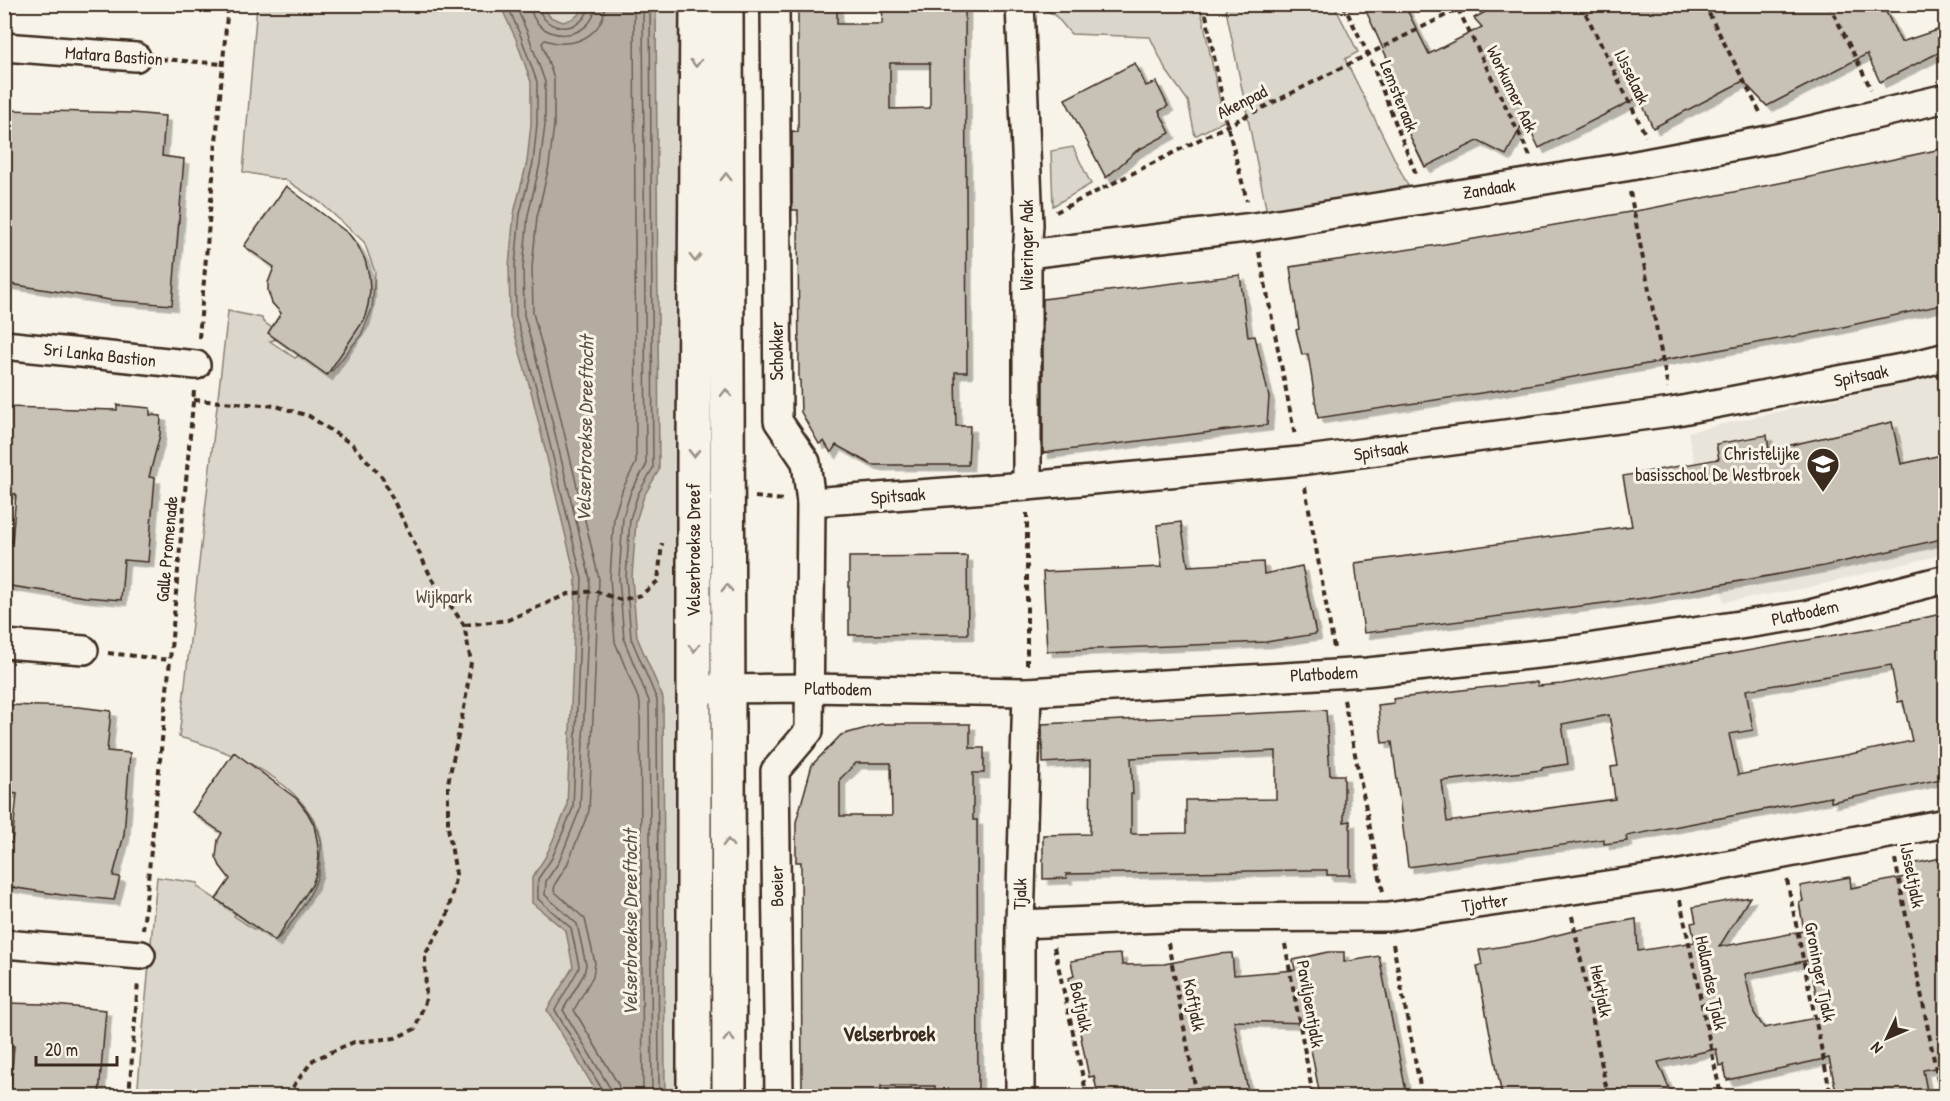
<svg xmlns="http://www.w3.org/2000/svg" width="1950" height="1101" font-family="'Patrick Hand',sans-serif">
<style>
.built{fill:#e9e4d9}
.green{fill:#dbd6cb;stroke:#8b8074;stroke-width:1.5}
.water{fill:#b4aca0;stroke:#84786c;stroke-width:1.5}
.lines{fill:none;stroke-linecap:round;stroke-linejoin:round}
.shore{stroke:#6b5e52;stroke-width:1.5}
.building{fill:#c8c1b6;stroke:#3b2a1e;stroke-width:1.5;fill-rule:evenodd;filter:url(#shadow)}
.street-casing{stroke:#3b2a1e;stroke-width:32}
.secondary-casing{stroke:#3b2a1e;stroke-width:38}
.path{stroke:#3b2a1e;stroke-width:4;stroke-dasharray:6 4.5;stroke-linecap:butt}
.street{stroke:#f7f3e8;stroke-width:27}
.secondary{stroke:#f7f3e8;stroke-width:33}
.oneway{stroke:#998e83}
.labels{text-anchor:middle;stroke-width:6;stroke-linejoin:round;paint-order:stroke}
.street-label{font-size:18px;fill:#3b2a1e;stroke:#f7f3e8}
.poi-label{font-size:18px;fill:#3b2a1e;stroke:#f7f3e8;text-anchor:end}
.park-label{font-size:18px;fill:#5b4c41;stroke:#f7f3e8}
.water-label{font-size:20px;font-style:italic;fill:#5f5145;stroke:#f7f3e8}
.quarter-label{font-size:21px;font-weight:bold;fill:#3b2a1e;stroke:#f7f3e8}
</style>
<defs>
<filter id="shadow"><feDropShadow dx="5.5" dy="5.5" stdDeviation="0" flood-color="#0004"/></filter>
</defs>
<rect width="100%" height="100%" fill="#f7f3e8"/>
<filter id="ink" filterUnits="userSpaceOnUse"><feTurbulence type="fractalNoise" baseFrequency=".0167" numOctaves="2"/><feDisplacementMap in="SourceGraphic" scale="12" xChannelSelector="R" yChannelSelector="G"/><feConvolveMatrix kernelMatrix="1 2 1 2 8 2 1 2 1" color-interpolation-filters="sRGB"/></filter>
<g filter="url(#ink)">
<!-- built -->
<path class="built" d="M1945,374V554L1807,588L1724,602L1688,432Z"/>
<!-- green -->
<g class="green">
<path d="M257,5H691V1096H137L157,877L198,883V887L236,913L234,916L255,930L257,928L276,941C292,924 314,894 319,871C320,866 320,859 320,853C321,849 322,844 321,840C307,781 231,751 179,737L228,311L262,318L263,322L286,336L270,341L295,358L304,351L332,371L361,335L372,309L375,272L364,242L321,203L286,180L243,172Z"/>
<path d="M1043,5H1200L1224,121L1195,136L1188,101L1166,70L1150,37L1071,34L1055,15L1043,9Z"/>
<path d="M1225,5H1334L1358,52L1345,59L1408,186L1376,192V196L1267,213Z"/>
<path d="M1073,147L1091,184L1053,206L1051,151Z"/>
</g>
<!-- water -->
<path class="water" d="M500,5H543L550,17L563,22C573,19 581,16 583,5H656L659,470L644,496L636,521L632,578L637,637L663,698L665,1096H599L547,1010L573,967L566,931L532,903V878L546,856L567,807L576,579L532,395L510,317L509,266L514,213L527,162L531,124V82L516,39Z"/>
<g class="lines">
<!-- shore -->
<g class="shore">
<path d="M507,4L521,37L537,82V124L533,163L520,214L515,266L516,316L538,394L582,579L573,808L552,858L538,879V899L571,928L579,966L578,970L555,1010L603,1091L604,1096"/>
<path d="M515,4L528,34L545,82V125L540,164L528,215L523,267L524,315L545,392L590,579L580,809L559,862L546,881L545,895L577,924L586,965L584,974L563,1010L610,1088L612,1096"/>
<path d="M530,4C533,45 594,44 596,4"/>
<path d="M538,4C542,36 587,34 589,4"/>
<path d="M605,4C604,36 572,50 545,40L542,43L554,79V125L549,166L537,217L532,267L533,313L554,390L599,579L589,811L567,865L555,884L554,891L585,919L595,963L593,976L574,1010L618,1084L621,1096"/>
<path d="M634,4L636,463L623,488L614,517L610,578L615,642L640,703L643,1096"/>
<path d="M643,4L646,466L631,491L623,517L619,578L624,640L649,701L652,1096"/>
<path d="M650,4L653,468L638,494L630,519L626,578L631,638L657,700L659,1096"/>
</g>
</g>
<!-- building -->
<g class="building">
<path d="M798,4H837V24H882L883,4H965L967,372H955L956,426H970L968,465H872L836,445L831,453L824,441L819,444L801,412L800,380H799L798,210H792V131L798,132ZM890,63H930V108L890,109Z"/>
<path d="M1363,4H1404L1429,54L1482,27L1474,18L1500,4H1882L1901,42L1946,27V49L1880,82L1867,54L1767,106L1743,81L1653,128L1639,97L1539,148L1525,119L1506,155L1478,141L1425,167L1379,73L1391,67Z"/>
<path d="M1135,63L1146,86L1156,82L1168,106L1159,111L1170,133L1136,151L1106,178L1065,99Z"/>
<path d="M4,110L132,113L165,116L162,156L184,159L172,305L110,300L4,283Z"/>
<path d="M1946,148V304L1834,329L1658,361V362L1494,391L1318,418L1308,354L1302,355L1296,330L1299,329L1290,267L1445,244L1647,209L1810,177Z"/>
<path d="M286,186L349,234L358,246L365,260L369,275L370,290L368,305L364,320L327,375L268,333L281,313L272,303L268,291V283L274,267L244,246Z"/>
<path d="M1240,275L1248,337L1255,336L1269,397L1267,425L1043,453V299Z"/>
<path d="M117,405L150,408V415L161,416L160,435L149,477L155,478L148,562L124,560L121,600L85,597L4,585V541L12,542L16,494L4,493V407L117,410Z"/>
<path d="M1892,422L1901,464L1946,454V538L1824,566L1645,598L1364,633L1355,563L1632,526L1623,476L1719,459L1716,444L1767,435L1769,450Z"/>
<path d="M1181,522L1188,566L1263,562L1264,574L1302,566L1316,634L1266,642L1047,651L1043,572L1162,567L1157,525Z"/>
<path d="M967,556L968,634L849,635V557Z"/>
<path d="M1946,613V778L1831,802V797L1626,836L1627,841L1604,844V839L1408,867L1392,742L1382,743L1378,705L1394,703L1393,699L1470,689L1537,682L1538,686L1562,684L1891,625ZM1891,665L1898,702L1903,701L1912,741L1846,755L1738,775L1729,734L1753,730L1746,690ZM1609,715L1618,766L1611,767L1615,799L1447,822L1442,781L1542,770V768L1568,764L1562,724Z"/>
<path d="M4,705L79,707L111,711L107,751L130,753L124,835L113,876L120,877L114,900L62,895L4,886V842L12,843L17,794L4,792Z"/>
<path d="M1326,710L1330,775H1344V822L1350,821V875H1327V870H1306L1066,874L1067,878L1043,879V835L1090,834L1091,760L1043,763L1042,724ZM1276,751V799L1186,800V833L1131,834V794H1133L1131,758Z"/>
<path d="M881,724H970V748H984V773H973V820H977L978,1096H935V1086H881V1096H802L801,862H796V822L812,765L841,735ZM856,763H891L892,816H840V779Z"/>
<path d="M234,752L297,799L307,812L314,825L317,840L319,856L317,871L312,885L275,941L216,899L230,879L220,866L216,857L218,840L222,833L192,812Z"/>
<path d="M1946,857V1066L1923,1070L1928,1096H1837L1829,1058L1727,1080L1724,1065L1719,1066L1716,1049L1658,1062L1670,1091L1658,1094L1644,1096H1619L1618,1089L1577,1096H1502L1477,966L1482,965L1479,950L1529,942L1573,931L1636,919L1638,951L1695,942L1691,923L1696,922L1693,907L1750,897L1719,947L1774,937L1804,931L1799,902L1803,901L1800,886L1850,877L1851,888L1910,876L1907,865ZM1809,960L1821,1017L1764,1028L1754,1013L1745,974Z"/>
<path d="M1328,952H1344V962L1379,956L1407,1096H1320L1306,1023L1234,1021L1249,1096H1209L1207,1087L1136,1093L1137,1096H1098L1094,1076L1089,1077L1069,978L1074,976L1071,961L1105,955L1121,954L1122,965L1164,964L1218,954L1232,953L1234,975L1295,970L1293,960Z"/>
<path d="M4,1003L43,1004L106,1010L99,1095L76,1092V1096H67L10,1092L14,1046H4Z"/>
</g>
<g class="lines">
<defs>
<g id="street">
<path d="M775,4L778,421L806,462L811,502L809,731L775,771L779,1096"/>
<path d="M1020,4L1029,225L1027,254V486"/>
<path d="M4,47L136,57"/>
<path d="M1027,254L1254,227L1625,167L1773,139L1946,98"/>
<path d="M4,345L196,365"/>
<path d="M811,502L1027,486L1300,461L1672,412L1907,367L1946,357"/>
<path d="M4,644L84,650"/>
<path d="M708,689L809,688L1027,692L1368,672L1567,651L1806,615L1946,579"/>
<path d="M1020,924L1164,918L1388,917L1675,875L1946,823"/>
<path d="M4,944L141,955"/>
<path d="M1020,1096V924L1027,692"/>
</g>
<g id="secondary">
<path d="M726,4L729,1096"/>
<path d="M694,1096V444L697,4"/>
</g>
</defs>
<!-- street casing -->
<use href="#street" class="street-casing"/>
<!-- secondary casing -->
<use href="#secondary" class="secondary-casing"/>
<!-- path -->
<g class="path">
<path d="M1204,4L1227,124L1247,201"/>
<path d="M1343,4L1368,54L1416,174"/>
<path d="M1581,4L1646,136"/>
<path d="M1704,4L1761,114"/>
<path d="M1829,4L1871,89"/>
<path d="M1458,9L1530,156"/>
<path d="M161,59L223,64"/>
<path d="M1630,192L1668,388"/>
<path d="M1056,212L1468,4"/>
<path d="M1259,252L1295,436"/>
<path d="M199,338L228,4"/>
<path d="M194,400L276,406L309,416L353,445L382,477L432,579L464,625L471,662L465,703L448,783V827L456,874L447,917L425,955L426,999L415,1029L395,1038L354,1042L313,1060L295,1084L288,1096"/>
<path d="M1305,487L1334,648"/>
<path d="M755,497L784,500"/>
<path d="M465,625L508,620L568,594L595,591L621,600L641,595L658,581L662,543"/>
<path d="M108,653L170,660"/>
<path d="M1027,665V513"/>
<path d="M1344,700L1383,892"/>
<path d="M1895,859L1941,1096"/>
<path d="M1787,880L1831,1096"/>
<path d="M1680,900L1721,1096"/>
<path d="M1572,916L1608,1096"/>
<path d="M143,930L170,660L194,391"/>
<path d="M1168,943L1197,1096"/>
<path d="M1285,944L1313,1096"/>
<path d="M1393,944L1422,1096"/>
<path d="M1054,947L1087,1096"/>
<path d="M129,1096L138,982"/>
</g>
<!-- street -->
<use href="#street" class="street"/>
<!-- secondary -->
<use href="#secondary" class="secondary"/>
</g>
<!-- one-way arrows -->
<defs><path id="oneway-chevron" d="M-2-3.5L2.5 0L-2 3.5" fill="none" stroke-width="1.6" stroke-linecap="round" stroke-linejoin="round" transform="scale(1.5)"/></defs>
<g class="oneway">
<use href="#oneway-chevron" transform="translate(696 63) rotate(90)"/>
<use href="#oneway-chevron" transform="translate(726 177) rotate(-90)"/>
<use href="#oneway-chevron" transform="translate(695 258) rotate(90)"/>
<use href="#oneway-chevron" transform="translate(726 393) rotate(-90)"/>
<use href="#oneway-chevron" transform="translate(694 453) rotate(90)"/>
<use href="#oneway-chevron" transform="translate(727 588) rotate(-90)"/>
<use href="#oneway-chevron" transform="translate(694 648) rotate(90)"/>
<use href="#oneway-chevron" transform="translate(728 843) rotate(-90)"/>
<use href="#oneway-chevron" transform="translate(729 1038) rotate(-90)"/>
</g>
</g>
<!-- icons -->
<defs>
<symbol id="school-pin" viewBox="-11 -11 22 30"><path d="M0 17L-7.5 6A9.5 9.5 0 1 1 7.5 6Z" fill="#3b2a1e" stroke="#f7f3e8"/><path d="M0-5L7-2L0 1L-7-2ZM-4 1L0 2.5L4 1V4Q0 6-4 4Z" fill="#fff"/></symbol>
</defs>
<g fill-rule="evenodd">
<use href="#school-pin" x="1804" y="445" width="38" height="52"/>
</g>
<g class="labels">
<!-- street labels -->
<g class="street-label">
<text transform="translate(114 56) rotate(4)" y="6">Matara Bastion</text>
<text transform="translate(1632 77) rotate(64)" y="6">IJsselaak</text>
<text transform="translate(1512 89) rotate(64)" y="6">Workumer Aak</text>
<text transform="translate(1399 96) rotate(68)" y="6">Lemsteraak</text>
<text transform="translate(1242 102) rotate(-27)" y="6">Akenpad</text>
<text transform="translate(1489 189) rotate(-9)" y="6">Zandaak</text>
<text transform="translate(1027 245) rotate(-90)" y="6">Wieringer Aak</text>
<text transform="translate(777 351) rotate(-90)" y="6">Schokker</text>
<text transform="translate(100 355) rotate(6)" y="6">Sri Lanka Bastion</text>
<text transform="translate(1861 376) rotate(-11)" y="6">Spitsaak</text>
<text transform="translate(1381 451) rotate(-8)" y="6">Spitsaak</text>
<text transform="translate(898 496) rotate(-4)" y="6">Spitsaak</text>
<text transform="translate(167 549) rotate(-85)" y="6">Galle Promenade</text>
<text transform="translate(694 550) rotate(-90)" y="6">Velserbroekse Dreef</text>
<text transform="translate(1805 613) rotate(-12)" y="6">Platbodem</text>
<text transform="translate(1324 674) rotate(-3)" y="6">Platbodem</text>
<text transform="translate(838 689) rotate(1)" y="6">Platbodem</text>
<text transform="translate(1912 875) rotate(79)" y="6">IJsseltjalk</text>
<text transform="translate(777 886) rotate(-91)" y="6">Boeier</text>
<text transform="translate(1020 894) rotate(-88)" y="6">Tjalk</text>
<text transform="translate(1485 903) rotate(-8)" y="6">Tjotter</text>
<text transform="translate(1820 972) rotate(79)" y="6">Groninger Tjalk</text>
<text transform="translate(1711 983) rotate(78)" y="6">Hollandse Tjalk</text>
<text transform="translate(1601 991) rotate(79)" y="6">Hektjalk</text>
<text transform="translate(1310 1004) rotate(80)" y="6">Paviljoentjalk</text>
<text transform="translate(1194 1005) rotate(79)" y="6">Koftjalk</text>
<text transform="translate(1081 1007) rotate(78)" y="6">Boltjalk</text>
</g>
<!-- poi labels -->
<g class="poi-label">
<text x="1800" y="460">Christelijke<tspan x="1800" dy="21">basisschool De Westbroek</tspan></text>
</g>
<!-- park labels -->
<g class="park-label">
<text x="444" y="603">Wijkpark</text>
</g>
<!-- water labels -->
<g class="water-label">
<text transform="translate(585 429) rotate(-89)" y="7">Velserbroekse Dreeftocht</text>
<text transform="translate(630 923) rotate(-90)" y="7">Velserbroekse Dreeftocht</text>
</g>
<!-- quarter labels -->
<g class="quarter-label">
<text x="889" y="1041">Velserbroek</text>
</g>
</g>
<!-- margin -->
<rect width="1950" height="1101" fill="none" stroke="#f7f3e8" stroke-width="24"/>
<rect x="12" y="12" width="1926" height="1077" fill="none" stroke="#3b2a1e" stroke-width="2" filter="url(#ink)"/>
<!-- north arrow -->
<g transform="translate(1887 1038) rotate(226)" stroke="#f7f3e8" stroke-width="4.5" paint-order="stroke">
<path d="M0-4.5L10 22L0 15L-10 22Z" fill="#3b2a1e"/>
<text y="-9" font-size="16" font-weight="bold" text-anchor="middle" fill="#3b2a1e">N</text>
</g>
<!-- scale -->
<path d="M36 1056v9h81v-9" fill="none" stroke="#3b2a1e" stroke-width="3"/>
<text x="45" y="1056" font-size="18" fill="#3b2a1e" stroke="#f7f3e8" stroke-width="4.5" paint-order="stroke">20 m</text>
</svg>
